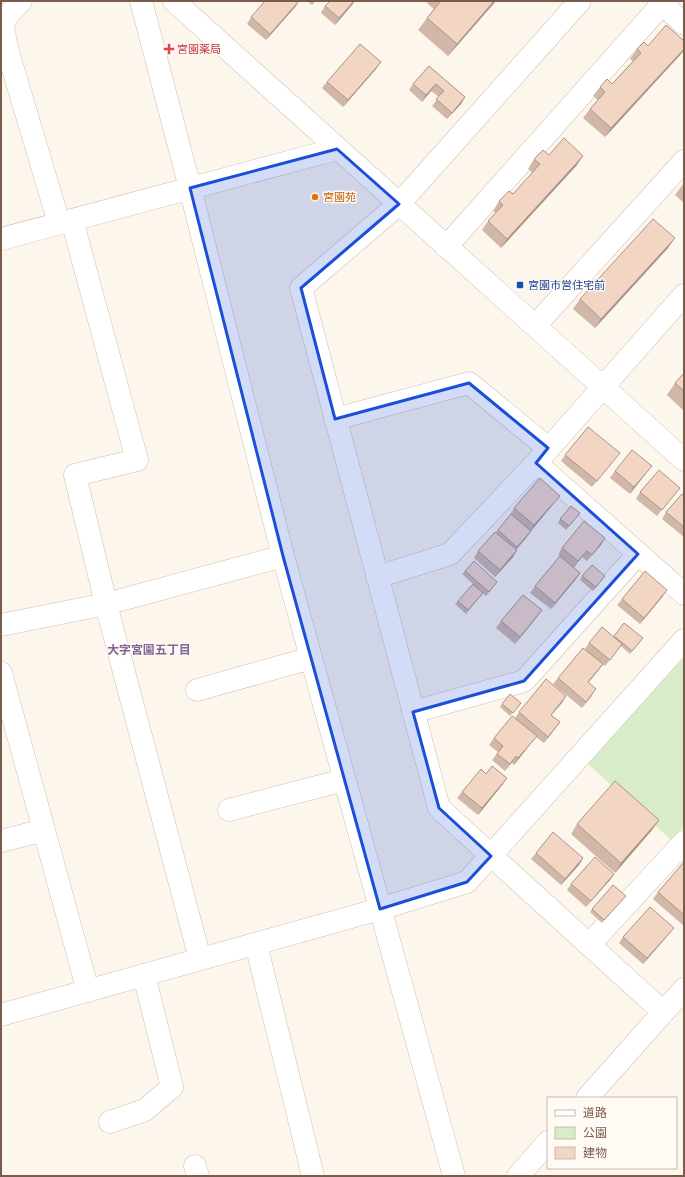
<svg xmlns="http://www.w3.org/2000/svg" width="685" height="1177" font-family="'DejaVu Sans','Noto Sans JP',sans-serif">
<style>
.green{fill:#d8ecc9}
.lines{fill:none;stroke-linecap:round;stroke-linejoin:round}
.minor-casing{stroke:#d1beb0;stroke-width:23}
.minor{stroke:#fff;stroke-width:22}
.wall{fill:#d1b7a8}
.shaded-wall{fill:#aa9588}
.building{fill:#f3d5c3;stroke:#aa9588}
.marked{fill:#1d4ed8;fill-opacity:0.2;stroke:#1d4ed8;stroke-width:3;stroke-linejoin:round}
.health-dot{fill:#e0444e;stroke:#fffaf3;stroke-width:1.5}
.food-dot{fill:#e8710a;stroke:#fffaf3;stroke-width:1.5}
.transit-dot{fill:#1a4fb4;stroke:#fffaf3;stroke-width:1.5}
.labels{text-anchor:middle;stroke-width:3;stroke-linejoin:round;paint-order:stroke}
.health-label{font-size:11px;fill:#be3a42;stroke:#fffaf3;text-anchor:start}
.food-label{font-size:11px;fill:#c56008;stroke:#fffaf3;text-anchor:start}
.transit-label{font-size:11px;fill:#164399;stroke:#fffaf3;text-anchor:start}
.neighbourhood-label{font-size:12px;font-weight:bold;fill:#846695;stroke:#fffaf3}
</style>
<rect width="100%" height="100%" fill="#fdf6ec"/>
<!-- green -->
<path class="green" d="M684,657V826L671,840L588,764Z"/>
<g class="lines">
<defs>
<g id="minor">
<path d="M141,1L190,188L283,556L454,1176"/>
<path d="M174,1L684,460"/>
<path d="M580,1L399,204L301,288L439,808L663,1012"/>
<path d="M659,1L684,24"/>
<path d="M1,18L8,52L59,223"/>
<path d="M1,23L21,1"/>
<path d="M72,220L137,460L75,475L106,604L200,959"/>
<path d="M1,239L337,149"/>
<path d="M446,247L662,4"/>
<path d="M535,326L684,161"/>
<path d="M335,419L469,383L548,448"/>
<path d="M536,463L684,594"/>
<path d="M377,577L450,554L536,463L684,295"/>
<path d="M1,625L106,604L283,556"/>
<path d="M1,673L88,991"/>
<path d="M197,690L311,658"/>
<path d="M413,712L524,681L638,554"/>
<path d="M229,810L344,780"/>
<path d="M1,841L44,830"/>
<path d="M256,944L313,1176"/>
<path d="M589,945L684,842"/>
<path d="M1,1015L380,909L467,882L684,640"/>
<path d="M587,1098L684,989"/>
<path d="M110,1122L145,1110L172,1087L144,975"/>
<path d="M195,1166L198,1176"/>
<path d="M518,1176L548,1142"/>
</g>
</defs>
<!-- minor casing -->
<use href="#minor" class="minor-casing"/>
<!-- minor -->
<use href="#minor" class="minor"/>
</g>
<!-- wall -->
<g class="wall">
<path d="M307,1H316L312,5Z"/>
<path d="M428,1H496L448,56L418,30L427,18L434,9L427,3Z"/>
<path d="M354,3L335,25L321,13L325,6Z"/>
<path d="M296,6L266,40L247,24L251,17Z"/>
<path d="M684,41V50L681,54L605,137L583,118L590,109L598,100L593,96L600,87L612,84L633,61L630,59L637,49L648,46Z"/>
<path d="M381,62L376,69L343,107L322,88L327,82Z"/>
<path d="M429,66L465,97L461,104L447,119L432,106L439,97L431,91L422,102L409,90L413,84Z"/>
<path d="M549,155L577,165L501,248L482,230L488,221L496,213L493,211L499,201L513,194L533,173L528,169L534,159Z"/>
<path d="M684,183V203L675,195Z"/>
<path d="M668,248L595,328L573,309L580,299Z"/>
<path d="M684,373V411L667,395L675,383Z"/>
<path d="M565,455L615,459L592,487L561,461Z"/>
<path d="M615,471L647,472L630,494L610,478Z"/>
<path d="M640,492L675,494L657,516L636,499Z"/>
<path d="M684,495V537L662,519L666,512Z"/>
<path d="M555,502L531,531L526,538L516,550L513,557L495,577L474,558L478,551L496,532L510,515L514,508Z"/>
<path d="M580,513L566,530L558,523L560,519Z"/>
<path d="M605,538L587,561L582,557L574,568L580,573L576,579L551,609L530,593L535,586L560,556L558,555L562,548Z"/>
<path d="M465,571L497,582L486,596L462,574Z"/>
<path d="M582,576L603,579L593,591L580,580Z"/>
<path d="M483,593L466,614L455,604L458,601Z"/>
<path d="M663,596L640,624L617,605L622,599Z"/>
<path d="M537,617L515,644L496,628L501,621Z"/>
<path d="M624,623L643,638L630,654L621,646L605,666L603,664L588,683L592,696L582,708L553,684L558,678L585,649L589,643L614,637Z"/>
<path d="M566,696L551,715L560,722L544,743L536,737L514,765L512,763L505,771L492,760L498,752L489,745L494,738L515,718L519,712Z"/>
<path d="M521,703L510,716L500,707L502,704Z"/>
<path d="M486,774L503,784L478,815L457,798L462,792Z"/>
<path d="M659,820L652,830L615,873L571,834L577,824Z"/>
<path d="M536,853L583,858L579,865L561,885L531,859Z"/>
<path d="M684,862V926L653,899L658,892Z"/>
<path d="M614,874L610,880L586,907L567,890L571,884Z"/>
<path d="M623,899L602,923L590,912L592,909Z"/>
<path d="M669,934L643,964L619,943L623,937Z"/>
</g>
<!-- shaded-wall -->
<g class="shaded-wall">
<path d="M299,1L296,6L266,40L270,34Z"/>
<path d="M354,1H355L335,25L339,18Z"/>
<path d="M494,1H496L448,56L457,44Z"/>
<path d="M684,49V50L681,54L605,137L611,128Z"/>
<path d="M381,62L376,69L343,107L348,100Z"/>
<path d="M436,84L431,91L422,102L426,95Z"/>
<path d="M465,97L461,104L447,119L452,113Z"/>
<path d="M583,156L577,165L501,248L507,239Z"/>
<path d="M675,238L668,248L595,328L601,319Z"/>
<path d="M652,466L647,472L630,494L634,487Z"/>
<path d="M560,496L530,532L534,525Z"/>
<path d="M531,531L526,538L513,553L517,547Z"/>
<path d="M605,538L601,545L587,561L592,555Z"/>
<path d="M517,550L513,557L495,577L500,570Z"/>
<path d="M580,573L576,579L551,609L555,603Z"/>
<path d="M667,590L663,596L640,624L644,618Z"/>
<path d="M542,610L537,617L515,644L520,637Z"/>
<path d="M603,664L598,671L583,689L588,682Z"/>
<path d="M566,696L562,703L546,721L551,715Z"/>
<path d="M560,722L555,729L544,743L548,737Z"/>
<path d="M537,736L532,742L514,765L518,758Z"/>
<path d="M507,778L503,784L478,815L482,808Z"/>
<path d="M659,820L652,830L615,873L621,863Z"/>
<path d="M583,858L579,865L561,885L565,879Z"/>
<path d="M614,874L610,880L586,907L591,901Z"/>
<path d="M674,928L669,934L643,964L647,958Z"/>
</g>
<!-- building -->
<g class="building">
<path d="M265,1H299L270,34L251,17Z"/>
<path d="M330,1H354L339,18L325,6Z"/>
<path d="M441,1H494L457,44L427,18Z"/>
<path d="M666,25L684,41V49L611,128L590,109L605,92L600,87L607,79L612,84L641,53L637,49L644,42L648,46Z"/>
<path d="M360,44L381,62L348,100L327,82Z"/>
<path d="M429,66L465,97L452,113L436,99L444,91L436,84L426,95L413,84Z"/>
<path d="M564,138L583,156L507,239L488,221L503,205L499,201L509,191L513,194L540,164L534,159L543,150L549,155Z"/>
<path d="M653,219L675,238L601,319L580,299Z"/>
<path d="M684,373V391L675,383Z"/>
<path d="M588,427L620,453L597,481L565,455Z"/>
<path d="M632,450L652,466L634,487L615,471Z"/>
<path d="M659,470L680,488L662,510L640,492Z"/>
<path d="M540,478L560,496L534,525L514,508Z"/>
<path d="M682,494L684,495V527L666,512Z"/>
<path d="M571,506L580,513L569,526L560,519Z"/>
<path d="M511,514L531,531L517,547L498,530Z"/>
<path d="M584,521L605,538L592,555L587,551L578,561L562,548Z"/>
<path d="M495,532L517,550L500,570L478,551Z"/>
<path d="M560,556L580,573L555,603L535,586Z"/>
<path d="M474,561L497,582L489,592L465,571Z"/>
<path d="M592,565L605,576L596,587L582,576Z"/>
<path d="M645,571L667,590L644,618L622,599Z"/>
<path d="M473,584L483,593L468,610L458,601Z"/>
<path d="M523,595L542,610L520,637L501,621Z"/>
<path d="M624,623L643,638L632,651L614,636Z"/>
<path d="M602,627L622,644L610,660L589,643Z"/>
<path d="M583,648L603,664L588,682L596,689L586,702L558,678Z"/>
<path d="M546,679L566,696L551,715L560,722L548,737L519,712Z"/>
<path d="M510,694L521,703L513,713L502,704Z"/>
<path d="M512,716L537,736L518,758L516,756L510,764L497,754L503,746L494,738Z"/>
<path d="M492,766L507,778L482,808L462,792L481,769L486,774Z"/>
<path d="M615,781L659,820L621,863L577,824Z"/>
<path d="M553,832L583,858L565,879L536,853Z"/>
<path d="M595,857L614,874L591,901L571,884Z"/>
<path d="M684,862V915L658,892Z"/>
<path d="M613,885L626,896L604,920L592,909Z"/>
<path d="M650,907L674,928L647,958L623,937Z"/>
</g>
<!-- marked area -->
<path class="marked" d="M337,149L399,204L301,288L335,419L469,383L548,448L536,463L638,554L524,681L413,712L439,808L491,856L467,882L380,909L283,556L190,188Z"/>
<!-- markers -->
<path class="health-dot" d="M167 43h4v4h4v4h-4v4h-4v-4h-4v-4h4z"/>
<circle class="food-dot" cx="315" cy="197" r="4"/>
<rect class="transit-dot" x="516" y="281" width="8" height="8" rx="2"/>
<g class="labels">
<!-- health labels -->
<g class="health-label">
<text x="177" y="53">宮園薬局</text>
</g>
<!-- food labels -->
<g class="food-label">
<text x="323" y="201">宮園苑</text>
</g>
<!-- transit labels -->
<g class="transit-label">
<text x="528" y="289">宮園市営住宅前</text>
</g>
<!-- neighbourhood labels -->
<g class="neighbourhood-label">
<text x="149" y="654">大字宮園五丁目</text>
</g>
</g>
<!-- border -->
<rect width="685" height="1177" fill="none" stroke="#7a5c4d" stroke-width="4"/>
<!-- legend -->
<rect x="547" y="1097" width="130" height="72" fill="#fffaf3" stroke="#cabbb1"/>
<rect x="555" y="1110" width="20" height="6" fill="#ffffff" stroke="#cabbb1"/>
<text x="583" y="1117" font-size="12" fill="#7a5c4d">道路</text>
<rect x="555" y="1127" width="20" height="12" fill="#d8ecc9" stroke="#cabbb1"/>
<text x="583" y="1137" font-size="12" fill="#7a5c4d">公園</text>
<rect x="555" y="1147" width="20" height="12" fill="#f3d5c3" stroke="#cabbb1"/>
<text x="583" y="1157" font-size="12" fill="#7a5c4d">建物</text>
</svg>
